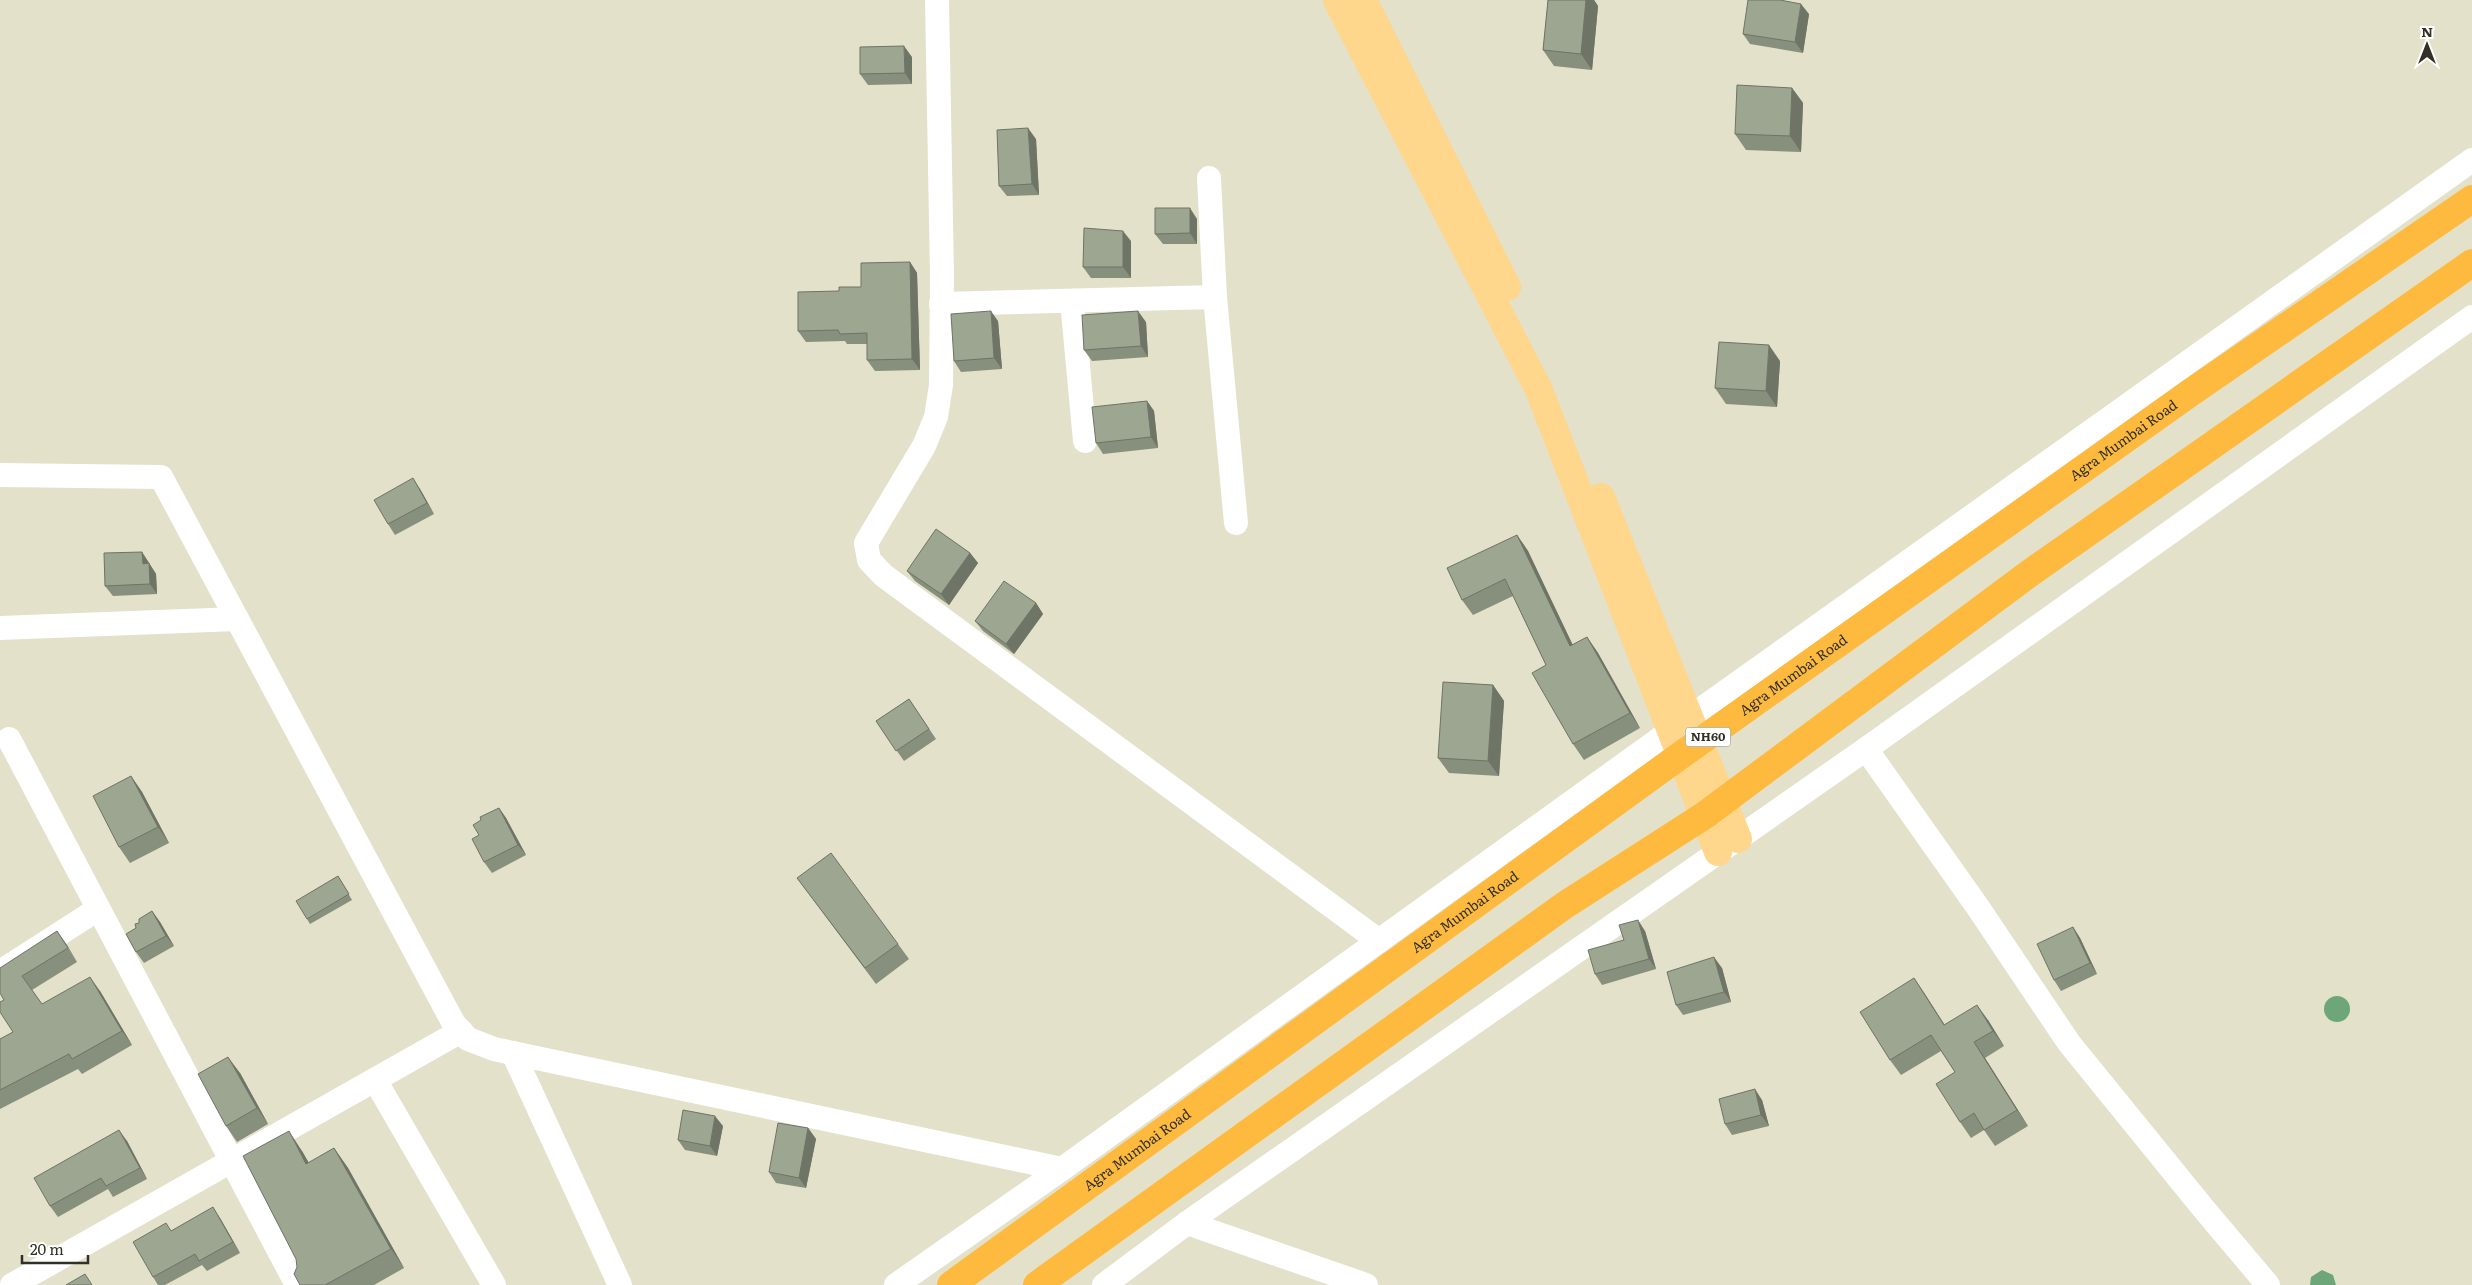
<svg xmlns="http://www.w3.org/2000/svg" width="2472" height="1285" font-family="Literata,serif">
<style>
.water{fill:#6ca679}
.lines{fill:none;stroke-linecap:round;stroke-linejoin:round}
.minor{stroke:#fff;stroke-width:24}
.major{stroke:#fed68c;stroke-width:28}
.highway{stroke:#feba3f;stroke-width:28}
.wall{fill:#878f7d}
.shaded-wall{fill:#6e7466}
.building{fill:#9da691;stroke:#6e7466}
.labels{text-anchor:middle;stroke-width:5;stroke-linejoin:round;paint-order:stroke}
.shield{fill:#fff;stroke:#6f6e68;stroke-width:1}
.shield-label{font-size:12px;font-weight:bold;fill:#313027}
.street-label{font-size:14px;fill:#313027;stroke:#fff}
</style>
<rect width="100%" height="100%" fill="#e3e1c9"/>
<!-- water -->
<g class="water">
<circle cx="2337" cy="1009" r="13"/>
<path d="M2322,1270L2333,1275L2336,1285H2310L2311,1277Z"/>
</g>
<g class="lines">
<!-- minor -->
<g class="minor">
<path d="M937,0L942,275L941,385L936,417L924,446L866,543L869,560L883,575L1379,941"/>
<path d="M1209,178L1215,297"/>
<path d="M1072,301L1085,441"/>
<path d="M941,304L1215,297L1236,523"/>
<path d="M0,475L161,477L454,1024L468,1039L494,1049L1062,1169"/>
<path d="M0,628L237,619"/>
<path d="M9,739L297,1285"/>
<path d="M1866,749L1977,906L2069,1043L2203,1208L2268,1285"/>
<path d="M0,972L98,909"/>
<path d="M513,1053L620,1285"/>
<path d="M375,1080L494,1285"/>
<path d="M1187,1223L1366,1285"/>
<path d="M12,1285L461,1031"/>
<path d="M896,1285L1062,1169L1672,730L2472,160"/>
<path d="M1104,1285L1187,1223L1866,749L2472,317"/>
</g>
<!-- major -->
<g class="major">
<path d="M1337,0L1539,390L1718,852"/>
<path d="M1363,0L1507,287"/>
<path d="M1601,497L1738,839"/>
</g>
<!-- highway -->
<g class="highway">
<path id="s1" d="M951,1285L1681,755L2190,393L2472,199"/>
<path d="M1037,1285L1565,905L1705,815L2030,573L2472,263"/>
</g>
</g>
<!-- wall -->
<g class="wall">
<path d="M1548,0H1594L1598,6L1592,70L1554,66L1543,50Z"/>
<path d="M1809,14L1803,53L1750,44L1743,34Z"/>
<path d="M912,57V84L868,85L860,74Z"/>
<path d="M1792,88L1803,103L1801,152L1746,150L1735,134Z"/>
<path d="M1036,139L1039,195L1007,196L999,186Z"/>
<path d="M1197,219V244H1163L1155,234Z"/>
<path d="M1131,241V278H1091L1083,267Z"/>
<path d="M910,262L917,273L920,370L875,371L867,360V344H847L845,341L806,342L798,331L839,291L861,287Z"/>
<path d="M998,321L1002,369L961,372L954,361Z"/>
<path d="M1146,322L1148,357L1092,361L1084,350Z"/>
<path d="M1780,361L1777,407L1726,404L1715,388Z"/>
<path d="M1147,401L1154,411L1158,448L1103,454L1096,443Z"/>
<path d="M420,489L434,514L395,535L388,524Z"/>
<path d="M1517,535L1528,551L1572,645L1587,637L1598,653L1640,728L1584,760L1573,744L1546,665L1513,596L1473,615L1462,600Z"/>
<path d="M142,552L156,574L157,594L113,596L105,586Z"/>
<path d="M970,553L978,563L949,605L915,581L907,571Z"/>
<path d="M1036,603L1043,614L1014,654L983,631L975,621Z"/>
<path d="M1493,685L1504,701L1499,776L1449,773L1438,758Z"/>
<path d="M909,699L936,739L904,761L876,721Z"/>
<path d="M131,776L142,792L169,843L130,863L119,847Z"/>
<path d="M499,808L506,818L526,855L492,873L484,862L481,820Z"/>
<path d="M338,876L352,900L310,924L307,919Z"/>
<path d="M797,878L898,944L909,959L876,984Z"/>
<path d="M152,911L160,922L174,946L144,963L136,952V928L139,923Z"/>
<path d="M2073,927L2080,938L2097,974L2061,991L2054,980Z"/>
<path d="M57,931L77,962L32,990L42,1004L100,991L132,1045L82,1074L78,1069L0,1109V1039L13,1032L4,1000Z"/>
<path d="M1645,931L1656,969L1602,985L1595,974L1624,940Z"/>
<path d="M1722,968L1731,1002L1683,1015L1676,1005Z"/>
<path d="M1914,978L1944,1025L1988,1020L2004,1046L1985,1058L2028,1126L1995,1146L1984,1130L1971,1138L1960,1122L1955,1072L1941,1051L1901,1075L1890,1060Z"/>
<path d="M240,1073L268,1124L237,1142L226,1126Z"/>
<path d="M1762,1100L1769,1126L1732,1135L1725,1124Z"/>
<path d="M723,1126L717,1156L685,1150L678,1140Z"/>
<path d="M808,1128L816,1139L806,1188L776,1183L769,1172Z"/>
<path d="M127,1141L147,1179L113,1197L108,1189L58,1217L50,1206Z"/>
<path d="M334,1148L348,1168L404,1268L374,1285H300L297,1267L302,1151L309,1163Z"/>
<path d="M220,1218L240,1253L207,1271L202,1265L165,1285H158L153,1277L171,1231Z"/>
</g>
<!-- shaded-wall -->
<g class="shaded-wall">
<path d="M1586,0H1594L1598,6L1592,70L1581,54Z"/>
<path d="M1801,4L1809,14L1803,53L1795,42Z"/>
<path d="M904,46L912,57V84L905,73Z"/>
<path d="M1792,88L1803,103L1801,152L1790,136Z"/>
<path d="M1028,128L1036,139L1039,195L1032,184Z"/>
<path d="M1190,208L1197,219V244L1190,233Z"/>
<path d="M1123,231L1131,241V278L1123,267Z"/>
<path d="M910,262L917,273L920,370L912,359Z"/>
<path d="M991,311L998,321L1002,369L994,358Z"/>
<path d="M1138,311L1146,322L1148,357L1141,346Z"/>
<path d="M1769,345L1780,361L1777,407L1766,391Z"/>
<path d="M1147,401L1154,411L1158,448L1151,437Z"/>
<path d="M413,478L420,489L434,514L427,503Z"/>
<path d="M1517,535L1528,551L1581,662L1570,646Z"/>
<path d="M142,552L156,574L157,594L150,584L143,564Z"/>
<path d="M970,553L978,563L949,605L941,594Z"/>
<path d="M1036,603L1043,614L1014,654L1006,644Z"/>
<path d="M1587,637L1598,653L1640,728L1630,713Z"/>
<path d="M1493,685L1504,701L1499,776L1488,761Z"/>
<path d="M131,776L142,792L169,843L158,827Z"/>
<path d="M499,808L506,818L526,855L518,845Z"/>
<path d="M152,911L160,922L174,946L166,936Z"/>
<path d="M1638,920L1645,931L1656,969L1649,959Z"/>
<path d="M2073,927L2080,938L2097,974L2090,963Z"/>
<path d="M57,931L67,945L77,962L68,948Z"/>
<path d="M1714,957L1722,968L1731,1002L1724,992Z"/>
<path d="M90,977L100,991L132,1045L122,1031Z"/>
<path d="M1914,978L1925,994L1955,1041L1944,1025Z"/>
<path d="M1977,1005L1988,1020L2004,1046L1993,1031Z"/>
<path d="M1974,1042L1985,1058L2028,1126L2017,1110Z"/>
<path d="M228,1057L240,1073L268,1124L257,1108Z"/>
<path d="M1755,1089L1762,1100L1769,1126L1761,1115Z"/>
<path d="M715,1116L723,1126L717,1156L710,1146Z"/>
<path d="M808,1128L816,1139L806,1188L799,1178Z"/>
<path d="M119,1130L127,1141L147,1179L140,1168Z"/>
<path d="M289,1131L302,1151L320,1183L306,1164Z"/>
<path d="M334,1148L348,1168L404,1268L391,1249Z"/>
<path d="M213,1207L220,1218L240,1253L233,1242Z"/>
</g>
<!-- building -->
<g class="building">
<path d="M1548,0H1586L1581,54L1543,50Z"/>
<path d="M1748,0H1780L1801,4L1795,42L1743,34Z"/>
<path d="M904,46L905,73L860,74V47Z"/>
<path d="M1737,85L1792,88L1790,136L1735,134Z"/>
<path d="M1028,128L1032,184L999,186L997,130Z"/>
<path d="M1155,208H1190V233L1155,234Z"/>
<path d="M1084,228L1123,231V267H1083Z"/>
<path d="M910,262L912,359L867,360V333L840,334L838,330L798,331V292L839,291V287H861V263Z"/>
<path d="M991,311L994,358L954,361L951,314Z"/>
<path d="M1138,311L1141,346L1084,350L1082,315Z"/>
<path d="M1719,342L1769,345L1766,391L1715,388Z"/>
<path d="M1147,401L1151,437L1096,443L1092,407Z"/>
<path d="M413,478L427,503L388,524L374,500Z"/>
<path d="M936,529L970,553L941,594L907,571Z"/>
<path d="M1517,535L1570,646L1587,637L1630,713L1573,744L1532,673L1546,665L1505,579L1462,600L1447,568Z"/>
<path d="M142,552L143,564L149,563L150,584L105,586L104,553Z"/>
<path d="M1004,581L1036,603L1006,644L975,621Z"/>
<path d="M1443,682L1493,685L1488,761L1438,758Z"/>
<path d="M909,699L929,729L896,751L876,721Z"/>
<path d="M131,776L158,827L119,847L93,796Z"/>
<path d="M499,808L518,845L484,862L472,839L479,835L473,825L481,820L480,817Z"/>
<path d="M831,853L898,944L865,968L797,878Z"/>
<path d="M338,876L349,894L307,919L296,901Z"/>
<path d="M152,911L166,936L136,952L126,934L136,928L135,924L139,923V919Z"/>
<path d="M1638,920L1649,959L1595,974L1588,950L1624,940L1619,925Z"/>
<path d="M2073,927L2090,963L2054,980L2037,944Z"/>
<path d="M57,931L68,948L22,976L42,1004L90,977L122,1031L72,1059L69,1054L0,1090V1039L13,1032L0,1012V1002L4,1000L0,993V968Z"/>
<path d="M1714,957L1724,992L1676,1005L1667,972Z"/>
<path d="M1914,978L1944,1025L1977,1005L1993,1031L1974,1042L2017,1110L1984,1130L1974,1113L1960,1122L1936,1084L1955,1072L1931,1035L1890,1060L1860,1012Z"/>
<path d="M228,1057L257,1108L226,1126L198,1074Z"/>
<path d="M1755,1089L1761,1115L1725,1124L1719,1099Z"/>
<path d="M683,1110L715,1116L710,1146L678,1140Z"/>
<path d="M778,1123L808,1128L799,1178L769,1172Z"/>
<path d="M119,1130L140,1168L106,1186L101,1178L50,1206L34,1178Z"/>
<path d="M289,1131L306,1164L334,1148L391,1249L325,1285H300L294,1274L297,1267L296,1259L243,1156Z"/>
<path d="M213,1207L233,1242L199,1261L195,1254L153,1277L133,1242L166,1223L171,1231Z"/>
<path d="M85,1274L92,1285H66Z"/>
</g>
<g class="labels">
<!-- shield labels -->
<rect class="shield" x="1685.5" y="727.5" width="45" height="19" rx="4"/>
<g class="shield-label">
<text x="1708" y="741">NH60</text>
</g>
<!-- street labels -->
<g class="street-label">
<text dy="5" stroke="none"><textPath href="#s1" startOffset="1445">Agra Mumbai Road</textPath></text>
<text dy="5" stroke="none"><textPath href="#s1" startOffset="1040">Agra Mumbai Road</textPath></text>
<text dy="5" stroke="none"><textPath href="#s1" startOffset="635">Agra Mumbai Road</textPath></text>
<text dy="5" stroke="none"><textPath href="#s1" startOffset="230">Agra Mumbai Road</textPath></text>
</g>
</g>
<!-- north arrow -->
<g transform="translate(2427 45)" stroke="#ffffff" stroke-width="4" paint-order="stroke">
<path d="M0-4L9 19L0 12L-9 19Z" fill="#313027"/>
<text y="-8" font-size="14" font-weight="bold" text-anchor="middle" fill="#313027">N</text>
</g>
<!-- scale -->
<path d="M22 1255v8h66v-8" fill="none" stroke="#313027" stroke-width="2.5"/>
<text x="30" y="1255" font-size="15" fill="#313027" stroke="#ffffff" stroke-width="4" paint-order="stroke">20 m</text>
</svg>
